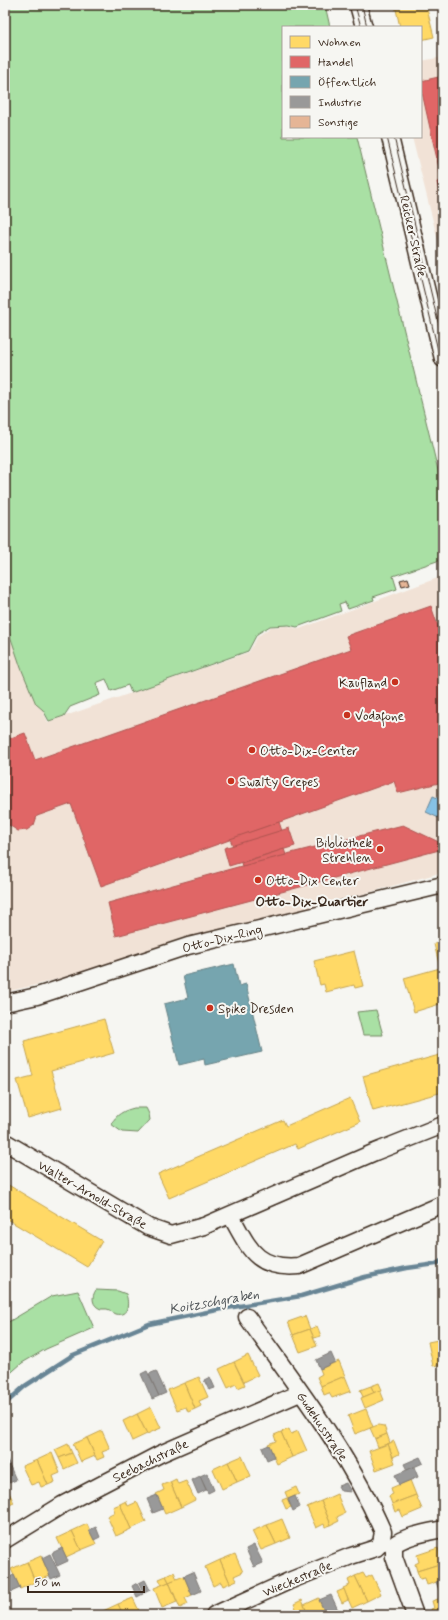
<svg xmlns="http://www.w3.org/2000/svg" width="448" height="1620" font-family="Mynerve,sans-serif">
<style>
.built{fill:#f1e2d6}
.green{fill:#a9e0a4;stroke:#728561}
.water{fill:#86c1e5;stroke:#688595}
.homes{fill:#ffd966;stroke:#c4a450}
.shops{fill:#e06666;stroke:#ae5450}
.public{fill:#76a5af;stroke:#648084}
.industry{fill:#999;stroke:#7d7874}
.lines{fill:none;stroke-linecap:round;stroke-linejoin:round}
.stream{stroke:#688595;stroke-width:4.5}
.building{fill:#e5b596;stroke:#3b2a1e}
.minor-casing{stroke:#3b2a1e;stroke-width:19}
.minor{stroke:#f6f6f2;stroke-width:16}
.tram{stroke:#3b2a1e;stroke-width:1}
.poi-dot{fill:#c8321e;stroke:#f6f6f2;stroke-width:1.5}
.labels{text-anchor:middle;stroke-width:4;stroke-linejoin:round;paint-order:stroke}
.street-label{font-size:13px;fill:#3b2a1e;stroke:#f6f6f2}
.poi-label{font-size:13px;fill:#3b2a1e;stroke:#f6f6f2;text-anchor:start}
.neighbourhood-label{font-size:14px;font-weight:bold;fill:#3b2a1e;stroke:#f6f6f2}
.water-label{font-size:14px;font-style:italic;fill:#52575a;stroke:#f6f6f2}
</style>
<rect width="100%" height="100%" fill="#f6f6f2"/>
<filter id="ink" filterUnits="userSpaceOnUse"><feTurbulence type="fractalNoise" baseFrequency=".025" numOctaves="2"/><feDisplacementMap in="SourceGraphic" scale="8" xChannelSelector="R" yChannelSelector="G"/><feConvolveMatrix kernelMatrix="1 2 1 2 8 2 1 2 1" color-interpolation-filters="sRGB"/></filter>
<g filter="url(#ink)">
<!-- built -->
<g class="built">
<path d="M443,57V261L412,137H421V61Z"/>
<path d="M443,576V872L36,985L5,992V622L21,668L36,704L42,709L48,722L249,652L258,636L271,627L288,626L299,629Z"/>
</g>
<!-- green -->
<g class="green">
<path d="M5,5H325L330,27H283V137H357L443,491V559L393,576L397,589L373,597L374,600L348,609L345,602L339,604L341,611L297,627L289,625L270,626L257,634L248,651L131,693L128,685L111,691L106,679L96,683L100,695L70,707L64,716L49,721L43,710L36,704L21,668L5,621Z"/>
<path d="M376,1010L383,1035H363L357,1012Z"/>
<path d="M134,1108H146L149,1114L150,1120L138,1133L122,1132L111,1124C117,1114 123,1111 134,1108Z"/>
<path d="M96,1290L118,1291L126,1294C129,1303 129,1317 115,1314C112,1313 111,1310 107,1309C105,1309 103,1309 101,1309C92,1306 91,1297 96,1290Z"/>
<path d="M78,1291L94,1328L46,1349L22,1363L5,1378V1324L52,1296Z"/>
</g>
<!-- water -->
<path class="water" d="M433,796L440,799L438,804L443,806V820L426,812Z"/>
<!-- homes -->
<g class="homes">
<path d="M395,5H426L434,37L421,40V27H400Z"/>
<path d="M443,942V1003L414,1012L404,978L440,968L434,944Z"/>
<path d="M354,951L363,986L355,988L354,985L326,992L324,984L320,985L314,961Z"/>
<path d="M104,1019L114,1053L51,1071L62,1108L28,1118L17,1080L33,1076L24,1041Z"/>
<path d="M443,1054V1092L373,1111L363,1076Z"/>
<path d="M350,1098L360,1122L298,1149L295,1144L169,1198L158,1174L283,1120L286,1126Z"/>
<path d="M5,1183L102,1241L87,1267L5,1218Z"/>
<path d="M305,1316L310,1329L293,1335L288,1322Z"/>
<path d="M317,1326L321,1336L314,1338L310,1329Z"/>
<path d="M310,1329L317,1346L300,1352L293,1335Z"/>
<path d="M443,1339V1364L433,1366L428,1342Z"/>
<path d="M248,1355L258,1375L244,1382L234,1362Z"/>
<path d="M339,1361L345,1376L321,1386L317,1377L322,1374L320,1369Z"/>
<path d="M234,1362L245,1385L238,1388L236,1384L228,1388L219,1369Z"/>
<path d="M345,1376L351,1391L332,1398L329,1393L324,1395L321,1386Z"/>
<path d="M199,1377L208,1397L199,1401L201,1406L195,1409L184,1383Z"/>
<path d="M184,1383L195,1409L188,1412L186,1407L177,1410L168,1390Z"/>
<path d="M379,1383L382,1390L374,1393L371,1386Z"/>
<path d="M371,1386L374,1393L363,1397L360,1390Z"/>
<path d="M380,1390L384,1400L365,1408L361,1398Z"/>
<path d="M151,1407L161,1428L147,1434L137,1414Z"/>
<path d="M366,1409L373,1427L355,1434L348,1416Z"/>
<path d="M137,1414L147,1434L132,1441L123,1421Z"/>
<path d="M378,1425L384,1426L387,1434L375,1439L370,1428Z"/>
<path d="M289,1429L291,1434L298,1431L307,1451L292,1457L281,1432Z"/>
<path d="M102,1431L110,1449L102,1452L104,1457L97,1460L87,1438Z"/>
<path d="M281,1432L292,1457L277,1464L268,1444L276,1441L274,1435Z"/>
<path d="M387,1434L390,1443L378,1447L375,1439Z"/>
<path d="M87,1438L95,1456L81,1462L73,1444Z"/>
<path d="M394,1441L399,1454L393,1457L388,1444Z"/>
<path d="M68,1444L72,1453L59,1458L55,1450Z"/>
<path d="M388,1444L395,1463L376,1470L369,1451Z"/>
<path d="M52,1453L60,1473L53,1476L55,1482L48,1485L37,1460Z"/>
<path d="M72,1453L77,1463L64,1469L59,1458Z"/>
<path d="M242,1456L251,1476L237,1482L228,1462Z"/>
<path d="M37,1460L48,1485L41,1487L39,1482L31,1485L22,1466Z"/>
<path d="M228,1462L237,1482L222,1489L213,1469Z"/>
<path d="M176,1479L178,1484L186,1481L195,1500L181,1507L170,1482Z"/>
<path d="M410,1480L416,1495L392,1504L389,1496L393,1494L391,1488Z"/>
<path d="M170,1482L181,1507L165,1514L156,1494L164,1490L162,1485Z"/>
<path d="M5,1484L14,1503L7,1506L8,1510L5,1512Z"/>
<path d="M296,1487L299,1494L288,1499L285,1492Z"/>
<path d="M337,1494L345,1513L337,1517L339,1521L331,1525L321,1501Z"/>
<path d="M416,1495L422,1509L403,1517L400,1510L395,1512L392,1504Z"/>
<path d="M287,1498L291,1507L286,1509L282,1500Z"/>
<path d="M126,1501L128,1506L137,1502L146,1522L131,1529L120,1504Z"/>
<path d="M321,1501L331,1525L325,1527L324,1524L316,1528L307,1507Z"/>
<path d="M120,1504L131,1529L116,1536L107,1516L115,1512L113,1507Z"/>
<path d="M282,1519L290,1538L276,1544L267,1525Z"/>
<path d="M87,1524L96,1544L81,1550L72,1531Z"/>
<path d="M267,1525L276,1544L261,1550L252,1531Z"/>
<path d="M72,1531L81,1550L66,1557L57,1538Z"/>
<path d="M438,1548L443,1563L417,1571L415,1564L419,1562L417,1555Z"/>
<path d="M235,1554L243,1572L234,1576L237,1580L230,1583L220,1560Z"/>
<path d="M41,1556L50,1576L35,1582L27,1562Z"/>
<path d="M220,1560L230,1583L223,1586L221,1582L213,1586L205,1567Z"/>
<path d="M27,1562L35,1582L20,1589L11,1569Z"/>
<path d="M443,1563V1580L427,1585L425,1578L420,1579L417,1571Z"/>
<path d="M174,1572L177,1579L169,1582L166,1576Z"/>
<path d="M363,1573L366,1578L372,1575L381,1594L367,1601L355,1576Z"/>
<path d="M166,1576L169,1582L162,1585L159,1579Z"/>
<path d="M184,1576L192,1595L185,1598L188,1604L180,1608L169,1582Z"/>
<path d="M355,1576L367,1601L352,1608L343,1588L350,1585L348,1580Z"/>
<path d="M169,1582L177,1602L162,1608L154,1588Z"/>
<path d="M344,1589L348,1600L342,1603L337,1592Z"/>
<path d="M133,1598L141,1615H123L118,1604Z"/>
<path d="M319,1598L326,1615H308L304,1605Z"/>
<path d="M441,1598H443V1614L433,1615L431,1609L434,1608L432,1601Z"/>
<path d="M302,1600L308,1615H289L288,1612L296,1608L294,1604Z"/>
<path d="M118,1604L123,1615H105L103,1611Z"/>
</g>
<!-- shops -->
<g class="shops">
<path d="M443,76V167L439,168L421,88V81Z"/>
<path d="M443,167V209L437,182L442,181L439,168Z"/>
<path d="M431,606L441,635L443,634V782L398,793L394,781L101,886L71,804L37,816L34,825L27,830L18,831L9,825L5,826V740L25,733L35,760L351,649L346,636Z"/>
<path d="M279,822L282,831L233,846L230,839Z"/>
<path d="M403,825L443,844V849L116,936L108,903L263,860Z"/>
<path d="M289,828L295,846L229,866L224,848Z"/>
<path d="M284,849L286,855L242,866L241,863Z"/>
</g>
<!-- public -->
<path class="public" d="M234,964L239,986L246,984L262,1052L205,1065L204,1059L179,1065L164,1004L188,998L183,976Z"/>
<!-- industry -->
<g class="industry">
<path d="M331,1353L335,1362L320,1369L316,1360Z"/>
<path d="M147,1371L159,1396L152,1399L141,1374Z"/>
<path d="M156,1371L166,1393L159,1396L149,1374Z"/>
<path d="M210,1377L215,1388L209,1390L204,1380Z"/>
<path d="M269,1445L274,1457L267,1460L262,1448Z"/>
<path d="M5,1455L16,1480L9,1483L5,1474Z"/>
<path d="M420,1457L423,1463L407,1470L404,1464Z"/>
<path d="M414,1467L418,1477L399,1485L395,1475Z"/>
<path d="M207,1473L214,1490L208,1493L200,1476Z"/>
<path d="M200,1476L206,1490L198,1494L192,1480Z"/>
<path d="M346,1483L351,1492L341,1491L338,1486Z"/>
<path d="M157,1495L163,1509L153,1513L147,1499Z"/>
<path d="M295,1496L300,1507L293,1511L288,1499Z"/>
<path d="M96,1527L100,1537L94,1540L89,1530Z"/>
<path d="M254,1545L263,1563L254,1567L246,1549Z"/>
<path d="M62,1548L68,1561L57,1566L52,1553Z"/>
<path d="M50,1554L60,1575L51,1579L42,1558Z"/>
<path d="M193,1572L201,1591L192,1595L184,1576Z"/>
<path d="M14,1575L20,1588L11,1592L5,1579Z"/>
<path d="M145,1580L150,1590L144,1593L139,1583Z"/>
<path d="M443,1580V1589L439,1590L436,1582Z"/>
<path d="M137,1583L143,1594L137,1597L132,1586Z"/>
<path d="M331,1595L338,1610L326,1615L319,1600Z"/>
</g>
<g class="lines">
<!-- stream -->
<path class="stream" d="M5,1404L25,1386L73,1355L149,1324L227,1308L301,1296L365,1277L407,1268L436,1264L443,1260"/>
</g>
<!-- building -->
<path class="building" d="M408,578L410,584L402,586L400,580Z"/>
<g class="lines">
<defs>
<g id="minor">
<path d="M358,5L364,27"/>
<path d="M390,137L443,359"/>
<path d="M5,1003L37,996L188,946L443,885"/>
<path d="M5,1142L148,1227L171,1235L204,1226L375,1152L443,1125"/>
<path d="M231,1216C249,1248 256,1270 299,1266L443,1204"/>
<path d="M5,1540L62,1505L160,1454L300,1393"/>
<path d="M214,1615L289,1581L351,1556L376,1548L381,1543L383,1532C349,1453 296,1386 247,1317"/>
<path d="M415,1615L394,1557V1545C404,1536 429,1532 443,1529"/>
</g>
</defs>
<!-- minor casing -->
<use href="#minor" class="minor-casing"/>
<!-- minor -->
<use href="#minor" class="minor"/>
<!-- tram -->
<g class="tram">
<path d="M355,5L361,27"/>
<path d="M362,5L367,27"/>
<path d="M387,137L443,371"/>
<path d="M394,137L443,343"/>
</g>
</g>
</g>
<!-- markers -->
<g class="poi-dot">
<circle cx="395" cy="682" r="4"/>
<circle cx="347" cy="715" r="4"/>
<circle cx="252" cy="750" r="4"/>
<circle cx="231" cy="781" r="4"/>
<circle cx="380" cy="849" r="4"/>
<circle cx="258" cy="880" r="4"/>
<circle cx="210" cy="1008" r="4"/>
</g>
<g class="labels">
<!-- street labels -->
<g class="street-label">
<text transform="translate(414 236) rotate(77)" y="5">Reicker Straße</text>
<text transform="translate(222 938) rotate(-14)" y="5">Otto-Dix-Ring</text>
<text transform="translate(93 1194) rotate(30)" y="5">Walter-Arnold-Straße</text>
<text transform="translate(323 1426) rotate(56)" y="5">Gudehusstraße</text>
<text transform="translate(150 1460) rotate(-26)" y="5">Seebachstraße</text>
<text transform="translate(297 1578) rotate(-23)" y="5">Wieckestraße</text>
</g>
<!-- poi labels -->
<g class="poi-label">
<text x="387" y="687" text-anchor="end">Kaufland</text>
<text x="355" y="720">Vodafone</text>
<text x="260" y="755">Otto-Dix-Center</text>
<text x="239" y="786">Swalty Crepes</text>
<text x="372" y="847" text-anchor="end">Bibliothek<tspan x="372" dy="15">Strehlen</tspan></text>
<text x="266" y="885">Otto-Dix Center</text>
<text x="218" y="1013">Spike Dresden</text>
</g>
<!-- neighbourhood labels -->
<g class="neighbourhood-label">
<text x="312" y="906">Otto-Dix-Quartier</text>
</g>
<!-- water labels -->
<g class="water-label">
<text transform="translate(214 1301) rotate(-10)" y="5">Koitzschgraben</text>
</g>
</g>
<!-- margin -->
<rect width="448" height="1620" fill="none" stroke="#f6f6f2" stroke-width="20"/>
<rect x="10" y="10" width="428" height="1600" fill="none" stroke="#3b2a1e" stroke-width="1.5" filter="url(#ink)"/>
<!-- legend -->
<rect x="282" y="26" width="140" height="112" fill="#f6f6f2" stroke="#aba49d"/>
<rect x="290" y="36" width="20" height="12" fill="#ffd966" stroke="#aba49d"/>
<text x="318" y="46" font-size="12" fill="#3b2a1e">Wohnen</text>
<rect x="290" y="56" width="20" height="12" fill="#e06666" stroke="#aba49d"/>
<text x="318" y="66" font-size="12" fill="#3b2a1e">Handel</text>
<rect x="290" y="76" width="20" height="12" fill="#76a5af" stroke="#aba49d"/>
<text x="318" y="86" font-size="12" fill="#3b2a1e">Öffentlich</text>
<rect x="290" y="96" width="20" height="12" fill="#999999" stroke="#aba49d"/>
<text x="318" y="106" font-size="12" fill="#3b2a1e">Industrie</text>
<rect x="290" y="116" width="20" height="12" fill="#e5b596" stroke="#aba49d"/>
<text x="318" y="126" font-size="12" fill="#3b2a1e">Sonstige</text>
<!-- scale -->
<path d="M28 1586v6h116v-6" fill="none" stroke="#3b2a1e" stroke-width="2"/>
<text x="34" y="1586" font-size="12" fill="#3b2a1e" stroke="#f6f6f2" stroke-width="3" paint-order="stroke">50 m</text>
</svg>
